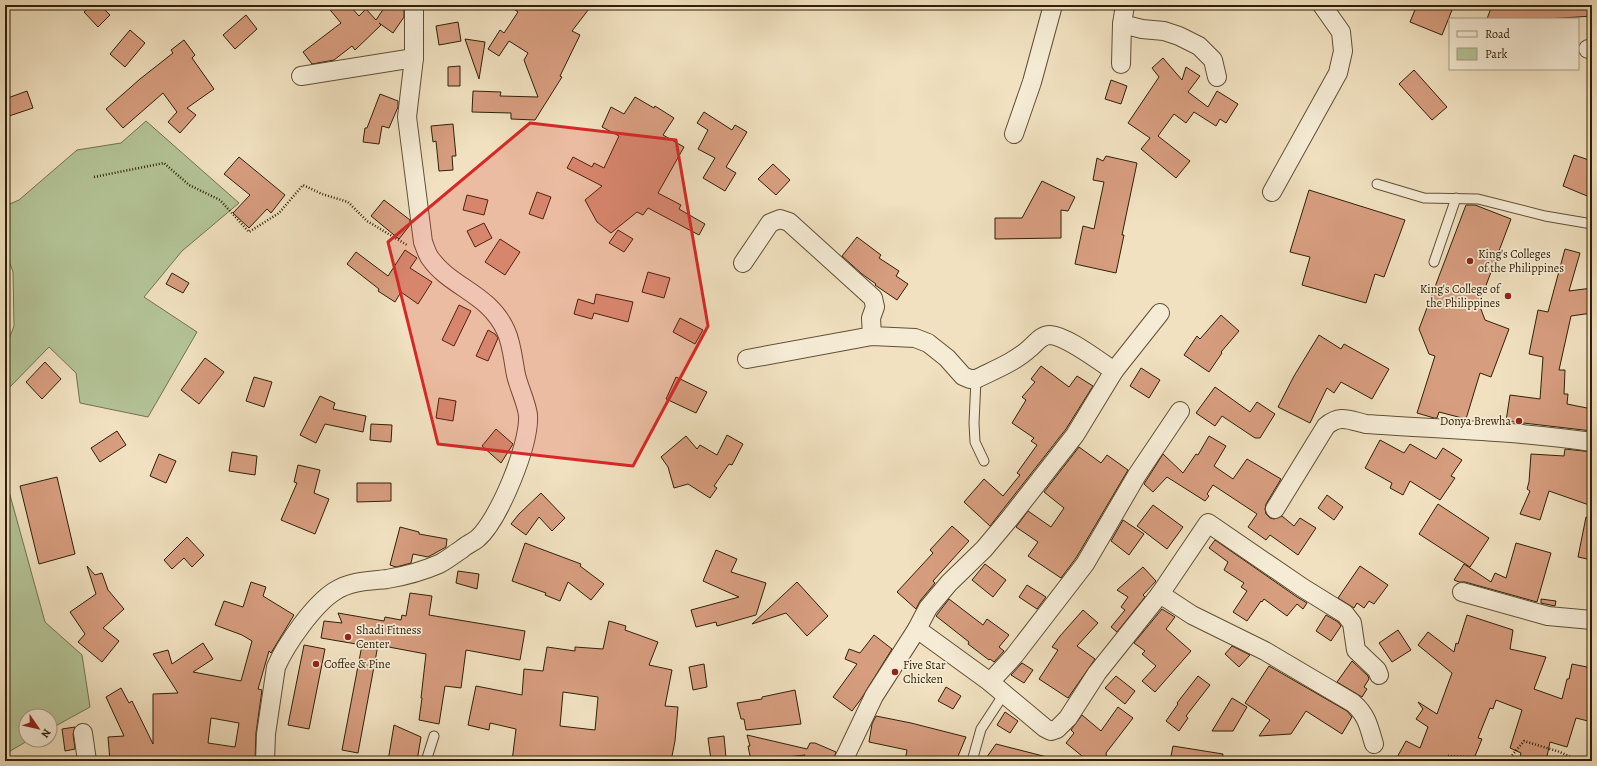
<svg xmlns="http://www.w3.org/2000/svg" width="1597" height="766" font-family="Alegreya,serif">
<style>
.green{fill:#b4c497;stroke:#727250}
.building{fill:#d79d7f;stroke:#302008;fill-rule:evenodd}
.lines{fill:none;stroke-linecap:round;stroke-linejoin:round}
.service-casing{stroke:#605036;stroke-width:11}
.minor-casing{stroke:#605036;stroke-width:20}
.path{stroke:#302008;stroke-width:2.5;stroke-dasharray:1 2;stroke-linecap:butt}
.service{stroke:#f6ecd6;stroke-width:9}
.minor{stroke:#f6ecd6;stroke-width:18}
.marked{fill:#d62828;fill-opacity:0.2;stroke:#d62828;stroke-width:3;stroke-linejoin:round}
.poi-dot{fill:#8f2418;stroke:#f6ecd6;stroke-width:1.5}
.labels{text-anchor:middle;stroke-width:3.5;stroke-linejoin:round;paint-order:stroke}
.poi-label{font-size:12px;fill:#302008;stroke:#f6ecd6;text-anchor:start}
</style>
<rect width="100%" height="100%" fill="#f1e1c0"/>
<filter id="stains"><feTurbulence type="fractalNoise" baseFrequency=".005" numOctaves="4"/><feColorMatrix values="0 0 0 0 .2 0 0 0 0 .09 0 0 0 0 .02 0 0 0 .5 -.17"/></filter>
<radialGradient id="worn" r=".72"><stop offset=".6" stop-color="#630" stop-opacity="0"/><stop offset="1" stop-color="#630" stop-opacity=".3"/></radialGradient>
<!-- green -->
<g class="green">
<path d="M146,121L239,203L182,251L144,297L197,332L148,417L80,403L76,373L49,347L6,391L5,421V343L9,339L14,326L13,272L5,250V206L19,200L77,150L121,143Z"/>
<path d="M5,477L45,622L82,655L90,707L50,729V716H26V740H29L5,754Z"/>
</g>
<!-- building -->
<g class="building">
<path d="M92,5H100L110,15L98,27L84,12Z"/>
<path d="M326,5H349L359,16L366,9L376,20L386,5H404V17L393,33L379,23L381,25L355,50L352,46L334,60L312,64L303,52L341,23Z"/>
<path d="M508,5H592L572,31L580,35L560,76L562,77L535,120L511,119V113L472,112L473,91L501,92L500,96L538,97L524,60L528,53L509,41L499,56L488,49L500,30L504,33L518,12Z"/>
<path d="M1417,5H1454L1442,35L1410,22Z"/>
<path d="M1492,5H1592V16L1547,19H1487Z"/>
<path d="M246,15L257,29L235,49L223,35Z"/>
<path d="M458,22L461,41L439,45L436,26Z"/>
<path d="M130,30L145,43L125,67L110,54Z"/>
<path d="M465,39L485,42L479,79Z"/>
<path d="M184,40L195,55L192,58L214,89L187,108L196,115L180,133L168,122L177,112L163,93L123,128L106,109L140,79L173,53L171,50Z"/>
<path d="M1163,58L1182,80L1186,67L1200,76L1188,92L1208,107L1217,91L1238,104L1226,123L1220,119L1216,126L1194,112L1186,123L1174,114L1158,136L1190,161L1176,178L1141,149L1150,138L1128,123L1159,77L1152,68Z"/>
<path d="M460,66V86H448V67Z"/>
<path d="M1414,70L1447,107L1432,120L1399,84Z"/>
<path d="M1111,80L1127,86L1121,104L1105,99Z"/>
<path d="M27,91L33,108L9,116L5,104V99Z"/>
<path d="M380,94L398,101V107L389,128L382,126L379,144L363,142L365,128H367Z"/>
<path d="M635,97L654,108L655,106L674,118L663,135L684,147L658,193L681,205L679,209L705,224L699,235L648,208L643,215L637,212L611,233L597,222L585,200L602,186L567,168L573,157L592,167L594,163L604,168L619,136L602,127L611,107L624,114Z"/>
<path d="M704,112L732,130L735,125L747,132L726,167L736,173L725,191L703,178L715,158L698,149L708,130L697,123Z"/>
<path d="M453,124L456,156H452L453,170L439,171L436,141L433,142L431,126Z"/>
<path d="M1574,155L1592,161V198L1563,186Z"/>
<path d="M1106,156L1137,163L1122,235H1124L1116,273L1075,264L1083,226L1094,229L1104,182L1093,180L1097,158L1103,161Z"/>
<path d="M239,157L285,195L271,213L267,209L249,228L233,213L250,195L224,174Z"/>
<path d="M773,164L790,180L776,195L758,179Z"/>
<path d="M1042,181L1075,197L1068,211L1061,210V238L995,239V218H1022Z"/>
<path d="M1309,190L1405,220L1384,277L1375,274L1366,303L1302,285L1310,257L1290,252Z"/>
<path d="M537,192L551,197L543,219L529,214Z"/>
<path d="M467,195L488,200L484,215L463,210Z"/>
<path d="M384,200L410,220V225L399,239L371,216Z"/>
<path d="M1466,205H1475L1511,219L1479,304L1485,320L1509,329L1491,377L1480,373L1466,419L1439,412L1437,418H1434L1417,413L1435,356L1429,354L1419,329Z"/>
<path d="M484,223L492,238L475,247L467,231Z"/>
<path d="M618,230L633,239L624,252L609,243Z"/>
<path d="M857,237L881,255L879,258L899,271L896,276L908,284L897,300L875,285L876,284L862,274L842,256Z"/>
<path d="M500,239L520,252L505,275L485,262Z"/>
<path d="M1565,249L1580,253L1569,291L1592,288V313L1571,316L1559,370H1565L1564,394H1568L1567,404L1592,409V431L1506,421L1510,395L1540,399L1543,357L1529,354L1538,310L1548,312Z"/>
<path d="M405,250L417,258L410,268L432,282L418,304L401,292L395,302L378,291L379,289L347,264L356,252L388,276Z"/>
<path d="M648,272L670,278L664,298L642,292Z"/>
<path d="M172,273L189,283L183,293L166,284Z"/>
<path d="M596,294L633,302L628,322L594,313L592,319L574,314L578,299L594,304Z"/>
<path d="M459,305L471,311L454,346L442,340Z"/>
<path d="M1221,315L1239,331L1221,352L1222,353L1209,372L1184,355L1197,336L1200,339Z"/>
<path d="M680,318L703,330L695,344L673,332Z"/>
<path d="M488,330L495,334L498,338L488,361L476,356Z"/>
<path d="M1319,335L1341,349L1344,344L1389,369L1372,399L1341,382L1334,393L1327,388L1310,423L1278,407L1294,376Z"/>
<path d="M205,358L224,372L199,404L181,390Z"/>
<path d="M45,362L61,379L42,399L26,382Z"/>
<path d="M1041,366L1069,387L1077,376L1093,386L1066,429L990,526L964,502L984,479L1003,496L1020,475L1017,473L1037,445L1031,441L1034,438L1012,423L1026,400L1022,397L1035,382L1031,379Z"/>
<path d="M1141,368L1160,380L1149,398L1130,386Z"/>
<path d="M254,377L272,382L264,407L246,401Z"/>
<path d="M676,377L707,392L696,413L666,399Z"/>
<path d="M1215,387L1250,412L1257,402L1275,414L1260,438H1255L1222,416L1215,426L1196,413Z"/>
<path d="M320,396L335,403L333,409L366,416L363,432L325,424L316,443L300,435Z"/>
<path d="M439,398L456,401L453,421L436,418Z"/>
<path d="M371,424L392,425L391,442L370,440Z"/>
<path d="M496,429L513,444L501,463L482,446Z"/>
<path d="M117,431L126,445L100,462L91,448Z"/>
<path d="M727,435L743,444L732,465L729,464L714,486L717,488L710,498L688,484L674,488L668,467L661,457L686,436L697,449L700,445L717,455Z"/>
<path d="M1209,436L1226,446L1214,466L1233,479L1247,459L1281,479L1266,504L1265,509L1266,514L1270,518L1274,519L1282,516L1294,526L1300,518L1316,528L1298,555L1270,535L1266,540L1248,527L1257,514L1213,485L1207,494L1209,496L1205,501L1167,477L1153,492L1144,484L1163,454L1183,473L1196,454L1198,455Z"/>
<path d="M1380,440L1404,453L1410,444L1436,459L1443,448L1462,460L1451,476L1455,478L1440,500L1410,481L1403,495L1390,488L1392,483L1365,468Z"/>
<path d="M1079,447L1101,463L1107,455L1128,470L1076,558L1061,578L1028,556L1038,542L1016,527L1028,511L1051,527L1064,508L1044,492Z"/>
<path d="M1565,449L1592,452V506L1549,491L1540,520L1520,514L1530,491L1527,489L1529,482L1531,454L1564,456Z"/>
<path d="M232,452L257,456L255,475L229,471Z"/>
<path d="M159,454L176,461L166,483L150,476Z"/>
<path d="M298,465L320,470L314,493L329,499L315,534L281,520L297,483L294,482Z"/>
<path d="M57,477L75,554L39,564L20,486Z"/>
<path d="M357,483H391V501L357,502Z"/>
<path d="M541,493L565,518L552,531L539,517L526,535L511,524L519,514Z"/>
<path d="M1327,495L1343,507L1334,520L1318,508Z"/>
<path d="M1438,504L1489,538L1470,567L1419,534Z"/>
<path d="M1153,505L1183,527L1167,549L1137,526Z"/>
<path d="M1586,517H1592V560L1578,557Z"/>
<path d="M1123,520L1144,534L1129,555L1111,541Z"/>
<path d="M952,526L969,541L933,581L935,583L920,601L916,609L897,592L933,553L930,550Z"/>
<path d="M400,527L419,532V534L447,539L446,547L428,557L413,554L411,563L396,567L390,565Z"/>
<path d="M187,537L204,555L192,567L184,558L172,569L164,560Z"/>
<path d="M1215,540L1297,597L1307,603L1303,609L1297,604L1287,616L1264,599L1262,602L1261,601L1247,621L1233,612L1247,591L1241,587L1244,583L1224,570L1228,562L1209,548Z"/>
<path d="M525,543L581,564L580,566L604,584L591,600L568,582L560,601L545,595L546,593L512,581Z"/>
<path d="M1516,543L1551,553L1537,602L1465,582H1459L1454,580L1464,564L1491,582L1495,573L1506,578Z"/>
<path d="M716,550L737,559L731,572L766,583L756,615L717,626L716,622L696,627L691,610L739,597L703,581Z"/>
<path d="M985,564L1006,580L993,597L972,580Z"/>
<path d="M87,566L95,575L102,573L108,590L124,609L103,628L119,641L102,662L78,642L85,634L70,612L96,594Z"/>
<path d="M1360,566L1388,585L1374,604L1369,601L1364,608L1357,603L1354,608L1338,598Z"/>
<path d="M1143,567L1156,581L1143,595L1145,597L1117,632L1111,627L1125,610L1121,607L1128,597L1117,590Z"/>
<path d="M458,571L479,574L477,589L456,583Z"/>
<path d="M251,582L266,587L263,596L294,615L271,653L269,651L258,689L262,690L256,733L255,761H110L108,737L124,736L106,697L121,688L129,703L132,701L153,744V694L178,693L153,654L168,650L172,664L203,643L213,659L193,672L241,681L252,641L242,635L215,625L224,601L243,607ZM211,718L239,723L235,747L208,743Z"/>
<path d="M797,582L828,616L807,636L786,613L752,624Z"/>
<path d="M1027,585L1046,597L1037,609L1019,597Z"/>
<path d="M410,593L432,596L429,615L525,631L520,660L466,650L461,688L445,686L439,724L419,720L422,698H421L426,654L378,645L358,753L342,750L362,645L321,638L324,621L342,623L338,613L384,621L385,617L401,620L402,615L406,616Z"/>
<path d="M949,599L983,625L987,619L1009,635L999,647L1004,651L994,662L990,659L989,660L968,644L969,642L936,616Z"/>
<path d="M1541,599L1556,601L1555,606L1541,603Z"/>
<path d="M1162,609L1175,617L1166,629L1191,651L1155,692L1142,681L1156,666L1142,654L1145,651L1134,643Z"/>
<path d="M1083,610L1098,623L1077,646L1095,659L1068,698L1039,679L1058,650L1052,647L1060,636Z"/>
<path d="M1326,615L1338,622L1341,626L1331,641L1316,631Z"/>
<path d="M1467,615L1513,630L1510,649L1546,657L1534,689L1562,699L1567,679H1569L1572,664L1592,668V701L1588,721L1576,718L1567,747L1550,742L1546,761H1519L1521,753L1510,748L1522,710L1496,700L1493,709L1490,708L1478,738L1482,739L1473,761H1395L1406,741L1420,748L1428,727L1416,719L1423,709L1418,702L1437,714L1452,673L1418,645L1428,632L1454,652L1456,643L1458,644Z"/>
<path d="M609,621L626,626L625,630L658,642L649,665L672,670L665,706L678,707L675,741L671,761H512L516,729L490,723L489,730L468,725L476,686L522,695L524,669L543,671L547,647L575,651V647L603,649ZM563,692L598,697L595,730L560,726Z"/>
<path d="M1398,630L1411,650L1392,662L1379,643Z"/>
<path d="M874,635L892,649L861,699L852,711L833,697L857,664L845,659L849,649L860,653Z"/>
<path d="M304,645L325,649L309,729L288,725Z"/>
<path d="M1232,646L1250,655L1239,667L1225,654Z"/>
<path d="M1352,661L1368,676L1369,679L1364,687L1367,689L1362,697L1337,682Z"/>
<path d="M1022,663L1033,670L1024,683L1011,675Z"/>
<path d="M704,664L707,687L693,690L689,667Z"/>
<path d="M1269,666L1347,711L1352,717L1342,734L1306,711L1291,734L1259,736L1270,720L1245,703Z"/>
<path d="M1116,676L1135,691L1125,704L1105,688Z"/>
<path d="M1198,676L1210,685L1186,716L1188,718L1179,731L1166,721L1178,704L1177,703Z"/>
<path d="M946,687L961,696L953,709L938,701Z"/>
<path d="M795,690L801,724L746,730L744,719H741L737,703L762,699V697Z"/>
<path d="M1232,698L1247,707L1233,731H1212Z"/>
<path d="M1118,707L1133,718L1106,753L1107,761H1078L1082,756L1066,743L1074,733L1071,730L1082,715L1101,731Z"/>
<path d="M1005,712L1018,721L1010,733L997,725Z"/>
<path d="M876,716L911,723L966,737L956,761H905L907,750L869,742L872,724Z"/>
<path d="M394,725L421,737L417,761H388Z"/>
<path d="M75,727L73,734L75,749L65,751L62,729Z"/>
<path d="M747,735L807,749L810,743H815L836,752L833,761H802L805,755L751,761L748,746H750Z"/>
<path d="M724,736L726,758L711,760L708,738Z"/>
<path d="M996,744L1047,757L1046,761H984Z"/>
<path d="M1173,746L1223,754L1222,761H1170Z"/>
</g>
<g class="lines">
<defs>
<g id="service">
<path d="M1377,184L1424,198L1478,199L1545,216L1592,224"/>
<path d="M1434,262L1456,198"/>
<path d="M976,379L974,423L975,442L984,461"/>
<path d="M426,761L434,736"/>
<path d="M972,761L981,729L1004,694"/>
</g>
<g id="minor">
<path d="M1125,5L1122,24L1142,29L1164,31L1179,36L1199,46L1213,60L1217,77"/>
<path d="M1588,49H1592"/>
<path d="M1121,64L1122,24"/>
<path d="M301,76L414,58"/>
<path d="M1014,134L1032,82L1053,5"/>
<path d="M1272,192L1338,73L1343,51L1341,32L1322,5"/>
<path d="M743,263L770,223L780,219L789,222L873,298L875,307L871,318L872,336"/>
<path d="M1160,313L1114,371L1075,435L1010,518L984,549L949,583L928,608L917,629L990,682L1045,728L1051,731L1057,729L1068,718L1097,673L1160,594L1208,523L1303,588L1345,614L1352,623L1356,650L1377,670L1379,675"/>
<path d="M747,359L872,336L915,338L928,343L947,358L963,376L970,379H976C994,370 1015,362 1030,348C1036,343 1041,335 1050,335C1067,336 1099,361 1114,371"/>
<path d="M1275,509L1326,426C1340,414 1349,420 1366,424C1441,429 1517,431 1592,442"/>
<path d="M1462,592L1548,616L1592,620"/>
<path d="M1160,594L1192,615L1265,651L1353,703C1367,715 1369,727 1374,744"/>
<path d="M990,682L1014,656L1085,564L1137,475L1180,411"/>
<path d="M83,733L87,761"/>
<path d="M265,761L266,734L276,667C286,644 314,604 335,591C351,581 369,581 387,579C405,576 423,571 439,564C447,560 454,554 462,549C466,545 472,543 477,539C499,520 530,444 528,415C526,401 519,388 516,375C513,360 512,344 506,331C489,293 451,288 430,258C427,254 425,247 423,242L407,117L414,58V5"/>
<path d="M843,761L874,696L917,629"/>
</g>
</defs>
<!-- service casing -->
<use href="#service" class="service-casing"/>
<!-- minor casing -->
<use href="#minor" class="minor-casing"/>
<!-- path -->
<g class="path">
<path d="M94,177L164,163L189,185L220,200L249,232L279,213L303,185L322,194L348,202L367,221L407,245"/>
<path d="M1448,756L1509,759L1524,741L1560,752L1579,761"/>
</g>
<!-- service -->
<use href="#service" class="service"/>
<!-- minor -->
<use href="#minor" class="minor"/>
</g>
<!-- marked area -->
<path class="marked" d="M530,123L676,140L708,326L633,466L438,444L388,242Z"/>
<!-- markers -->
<g class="poi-dot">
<circle cx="1470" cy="261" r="4"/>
<circle cx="1508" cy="296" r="4"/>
<circle cx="1519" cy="421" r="4"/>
<circle cx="348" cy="637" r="4"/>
<circle cx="316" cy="664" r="4"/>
<circle cx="895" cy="672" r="4"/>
</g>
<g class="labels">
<!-- poi labels -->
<g class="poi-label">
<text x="1478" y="258">King's Colleges<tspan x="1478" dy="14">of the Philippines</tspan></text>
<text x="1500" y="293" text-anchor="end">King's College of<tspan x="1500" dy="14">the Philippines</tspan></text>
<text x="1511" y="425" text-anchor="end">Donya Brewha</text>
<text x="356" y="634">Shadi Fitness<tspan x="356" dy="14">Center</tspan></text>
<text x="324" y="668">Coffee &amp; Pine</text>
<text x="903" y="669">Five Star<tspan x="903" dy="14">Chicken</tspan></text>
</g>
</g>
<!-- margin -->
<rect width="1597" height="766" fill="none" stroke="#f1e1c0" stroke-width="20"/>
<rect x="6" y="6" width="1585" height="754" fill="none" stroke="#302008" stroke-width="2"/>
<rect x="10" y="10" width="1577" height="746" fill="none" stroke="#302008"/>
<!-- legend -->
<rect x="1449" y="18" width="130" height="52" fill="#f6ecd6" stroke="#a79a84"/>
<rect x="1457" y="31" width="20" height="6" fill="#f6ecd6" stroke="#a79a84"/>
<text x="1485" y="38" font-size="12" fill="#302008">Road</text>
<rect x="1457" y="48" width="20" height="12" fill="#b4c497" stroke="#a79a84"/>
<text x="1485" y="58" font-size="12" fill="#302008">Park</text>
<!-- north arrow -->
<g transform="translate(38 728) rotate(124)"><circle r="19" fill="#f6ecd6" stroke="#a79a84"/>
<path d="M0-3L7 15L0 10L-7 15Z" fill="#8f2418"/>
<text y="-6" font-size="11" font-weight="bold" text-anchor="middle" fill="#302008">N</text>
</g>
<rect width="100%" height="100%" filter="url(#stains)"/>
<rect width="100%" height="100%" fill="url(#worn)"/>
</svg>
